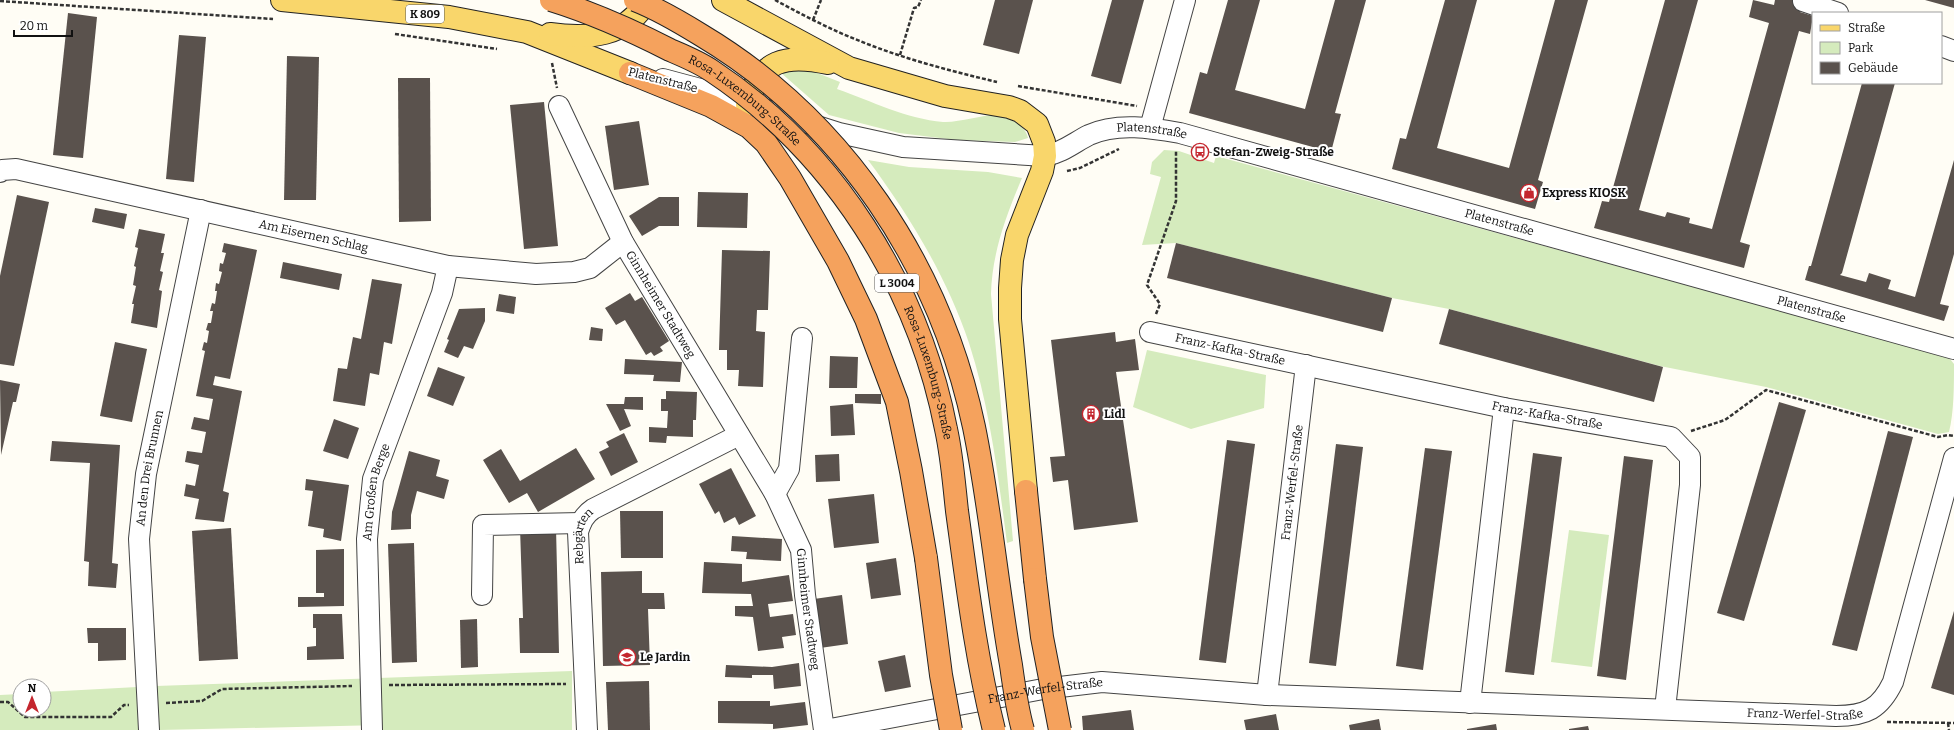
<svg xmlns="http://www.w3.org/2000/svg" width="1954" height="730" font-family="Bitter,serif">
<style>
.green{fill:#d5ebbd}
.building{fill:#5a524d}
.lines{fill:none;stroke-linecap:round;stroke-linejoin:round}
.minor-casing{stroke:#444;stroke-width:22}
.major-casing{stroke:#222;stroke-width:24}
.highway-casing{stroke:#222;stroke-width:24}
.path{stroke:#333;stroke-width:2.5;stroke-dasharray:4 2;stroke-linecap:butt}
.minor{stroke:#fff;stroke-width:20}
.major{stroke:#f9d66b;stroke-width:22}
.highway{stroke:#f5a25d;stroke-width:22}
.highway-bridge-casing{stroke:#222;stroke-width:24;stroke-linecap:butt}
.highway-bridge{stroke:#f5a25d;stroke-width:22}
.labels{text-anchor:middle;stroke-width:4;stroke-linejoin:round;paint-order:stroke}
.shield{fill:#fff;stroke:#585858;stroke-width:1}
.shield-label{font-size:11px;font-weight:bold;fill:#111}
.street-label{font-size:12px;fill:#111;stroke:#fff}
.poi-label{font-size:12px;font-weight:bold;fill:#111;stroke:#fff;text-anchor:start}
</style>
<rect width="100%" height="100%" fill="#fffdf5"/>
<!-- green -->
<g class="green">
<path d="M796,69L812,71L840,82L837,89C871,101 907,119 943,122C962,123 989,112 1004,116C1014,119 1026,128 1028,138L1015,142L956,140L899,133L829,115L780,72Z"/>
<path d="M1164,150L1179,151L1214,163L1216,156L1938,354L1950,359L1954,364C1954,385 1954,413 1949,432L1938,434L1766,387L1660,366L1449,309L1392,298L1176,243L1142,245L1161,177L1150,174L1152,162Z"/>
<path d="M868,160L909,167L988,172L1022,178C1006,216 992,253 991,294L1013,541L1007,543C998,475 990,408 969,343C947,277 909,215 868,160Z"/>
<path d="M1147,350L1266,375L1264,408L1191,429L1133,407Z"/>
<path d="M1569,530L1609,535L1592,667L1551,662Z"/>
<path d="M572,671V730H382V725L160,730H0V695L20,694V710H44V692L156,686Z"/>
</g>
<!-- building -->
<g class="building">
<path d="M995,0H1033L1019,54L983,45Z"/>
<path d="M1112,0H1144L1121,84L1091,76Z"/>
<path d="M1228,0H1260L1235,90L1305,109L1335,0H1366L1335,113L1341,114L1331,152L1189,113L1200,72L1207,74Z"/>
<path d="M1445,0H1477L1437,148L1509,168L1555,0H1588L1538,180L1543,182L1535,209L1392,169L1400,138L1406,139Z"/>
<path d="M1665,0H1698L1639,210L1665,217L1667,212L1690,218L1689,223L1712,229L1769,23L1749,17L1753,0L1774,5L1775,0H1804L1800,12L1813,16L1810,34L1799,31L1740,242L1750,245L1744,268L1594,228L1602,201L1609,202Z"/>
<path d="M1925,0H1954V8Z"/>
<path d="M68,13L97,17L83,158L53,155Z"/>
<path d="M179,35L206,37L194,182L166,179Z"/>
<path d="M287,56L319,57L316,200H284Z"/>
<path d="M398,78H430L431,221L399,222Z"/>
<path d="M1862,83H1895L1842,273L1840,275L1866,282L1869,273L1891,280L1888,289L1915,297L1954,160V254L1940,304L1949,306L1944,321L1805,280L1809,266H1811Z"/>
<path d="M544,102L558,246L524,249L510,105Z"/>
<path d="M639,121L649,185L614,190L605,126Z"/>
<path d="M698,192L748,193L747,228L697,227Z"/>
<path d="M17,195L49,202L14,366L0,364V276Z"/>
<path d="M659,197H679V226H659L642,236L629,216Z"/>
<path d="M95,208L127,214L124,229L92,222Z"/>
<path d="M139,229L165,234L161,253H164L160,271L163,272L159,290L162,291L157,328L131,323L134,304H132L136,286L133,285L136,267L134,266L138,248L135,247Z"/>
<path d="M224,243L257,250L230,379L215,376L213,385L242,391L223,491L229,493L224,522L195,519L199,499L184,496L186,484L195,486L199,465L185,462L187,451L202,453L206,432L191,429L194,417L209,420L213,399L196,396L205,351L202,350L204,342L207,343L209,331L206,330L208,323H211L213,311H210L212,303L215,304L217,291H215L216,283L219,284L222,272L219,271L220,263L223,264L226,253L222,252Z"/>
<path d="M1176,243L1392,298L1383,332L1167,278Z"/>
<path d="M722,250L770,251L768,310H757L756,331L765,332L763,387L738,386L739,370H727V350H719Z"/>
<path d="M283,262L342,274L339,290L280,278Z"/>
<path d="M372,279L402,284L392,344L384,342L379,375L370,373L365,406L333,401L338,368L347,369L353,337L361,339Z"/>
<path d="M630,293L635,301L642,297L669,341L660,347L663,351L654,356L651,352L646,355L625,320L616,325L605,308Z"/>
<path d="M499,294L516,297L514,314L496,311Z"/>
<path d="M485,308V321L473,349L464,346L458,358L444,352L449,340L447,339L459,309Z"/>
<path d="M1449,309L1663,367L1654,402L1439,344Z"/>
<path d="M591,327L603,329L602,341L589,340Z"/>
<path d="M1115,332L1116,342L1135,339L1139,370L1116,372L1138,522L1074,530L1068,480L1053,482L1050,457L1065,456L1051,340Z"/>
<path d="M115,342L147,349L132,422L100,416Z"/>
<path d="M830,356L858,357L857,388H829Z"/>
<path d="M625,359L682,362L680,382L653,381L654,375L624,374Z"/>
<path d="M438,367L465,377L453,406L427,396Z"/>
<path d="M0,380L20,384L16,402H13L1,455Z"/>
<path d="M666,391L697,392L696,420H693V437L667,436L666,443L649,442V427L667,428L668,411H661V399H666Z"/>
<path d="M855,394H881V404L855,403Z"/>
<path d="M625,397H643V410L624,409L631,426L620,431L606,404H624Z"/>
<path d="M1779,402L1806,410L1744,621L1717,613Z"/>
<path d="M853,404L855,435L831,436L830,406Z"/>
<path d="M334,419L359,428L348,459L323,451Z"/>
<path d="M1888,431L1913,437L1857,651L1832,645Z"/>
<path d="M624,433L638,462L611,476L599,452L609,447L606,442Z"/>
<path d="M1227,440L1255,444L1226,663L1199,660Z"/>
<path d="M52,441L120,445L112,563L118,564L116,588L88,586L89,562L84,561L90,463L50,461Z"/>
<path d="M1336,444L1363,447L1336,666L1309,663Z"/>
<path d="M576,448L595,479L538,512L527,493L509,503L483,460L501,449L520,481Z"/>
<path d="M1425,448L1452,451L1423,670L1396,666Z"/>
<path d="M409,451L440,460L436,476L449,480L444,499L417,491L411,515V529L391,530L392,512Z"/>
<path d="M1533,453L1562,457L1534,675L1505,672Z"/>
<path d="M839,454L840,481L816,482L815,455Z"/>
<path d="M1624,456L1653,460L1626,680L1597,676Z"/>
<path d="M731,468L756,516L739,525L735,517L724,523L719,511L715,514L699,484Z"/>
<path d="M306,479L349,485L341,541L323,537L324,529L308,526L313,491L305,490Z"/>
<path d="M874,494L879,543L834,548L828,499Z"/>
<path d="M620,511H663V558H621Z"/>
<path d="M231,528L238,659L199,661L192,531Z"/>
<path d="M520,528H556L559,653H520L519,618H523Z"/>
<path d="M732,536L782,539L781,561L746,559L747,552L731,551Z"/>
<path d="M414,543L417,662L392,663L388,544Z"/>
<path d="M344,549V606L298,607V597H324V593H316V550Z"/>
<path d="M896,558L901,595L871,599L866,563Z"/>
<path d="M704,562L742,564V582L789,575L793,601L768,604L770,617L793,614L796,635L782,637L784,648L758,651L753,617L735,616V606H753L751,594L702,593Z"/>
<path d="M642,571V593H664L665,609H648L650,665L603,666L601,572Z"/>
<path d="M842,595L848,644L820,648L814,599Z"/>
<path d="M1954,611V695L1931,688Z"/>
<path d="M313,614H342L344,659L307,660V647L316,646V628H313Z"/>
<path d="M477,619L478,667L461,668L460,620Z"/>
<path d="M87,628H126V660L98,661V643H88Z"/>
<path d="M905,655L911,687L885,692L878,661Z"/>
<path d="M799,663L801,686L774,689L773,675H752V678L725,677L726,665L772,667Z"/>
<path d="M649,681L650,730H608L606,682Z"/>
<path d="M718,701H770V706L805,702L808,725L773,729V724L718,723Z"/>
<path d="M1131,710L1134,730H1083L1082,716Z"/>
<path d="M1276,714L1279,730H1246L1244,720Z"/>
<path d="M1379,719L1381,730H1350L1349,725Z"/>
<path d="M1496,724L1497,730H1467V729Z"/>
<path d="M1588,726L1589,730H1569V729Z"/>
</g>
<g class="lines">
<defs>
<g id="minor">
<path d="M1803,1L1838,13"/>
<path d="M1941,46L1954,51"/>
<path id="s1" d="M663,79L704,90L839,133L903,147L1045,156C1062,153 1075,142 1089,135C1117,122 1152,128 1180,133L1954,349"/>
<path id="s2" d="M559,106L623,242L775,494L801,550L805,595L824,730"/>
<path d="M1150,128L1185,0"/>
<path id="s3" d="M0,172L2,170L16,169L448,266L536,274L574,272L590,268L623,242"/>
<path id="s4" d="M1150,332L1504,408L1671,437L1690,457V485L1665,709"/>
<path d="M775,494L789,469L802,338"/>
<path d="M482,595L483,525L581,523"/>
<path id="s5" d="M1267,695L1306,365"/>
<path d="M1470,703L1504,408"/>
<path id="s6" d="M149,730L139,539L146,474L201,210"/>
<path id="s7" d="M372,730L367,539L373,479L442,293L448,266"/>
<path id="s8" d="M587,730L578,532C581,522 584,515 593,509L739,435"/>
<path id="s9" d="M825,730L1043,689L1102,682L1267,695L1836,716C1866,716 1880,709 1893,682L1954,458"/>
</g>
<g id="major">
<path d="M282,0L449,17L527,32L630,73"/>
<path d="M723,0L849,68L945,96L1009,107L1020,111L1037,124L1044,142L1045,156L1042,171L1017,235L1012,260L1010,288V319L1026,491"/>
<path d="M550,34C588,39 627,37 647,0"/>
<path d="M747,105C760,59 786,54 828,63"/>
</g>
<g id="highway">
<path d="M630,73L711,106L749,127L766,143L790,178L838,261L866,319L897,402L911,471L926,558"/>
<path d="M1026,491L1035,579"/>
</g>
</defs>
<!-- minor casing -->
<use href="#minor" class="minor-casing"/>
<!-- major casing -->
<use href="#major" class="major-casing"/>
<!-- highway casing -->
<use href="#highway" class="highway-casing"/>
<!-- path -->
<g class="path">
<path d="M775,0C803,15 831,30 860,41C904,59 951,71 997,82"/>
<path d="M0,1L273,19"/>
<path d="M813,20L821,0"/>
<path d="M395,34L497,49"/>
<path d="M900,55L914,8L918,7L921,0"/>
<path d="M552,63L557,88"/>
<path d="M1018,86L1137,106"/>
<path d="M1067,171L1080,168L1119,149"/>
<path d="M1156,314L1160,304L1147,285L1176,201V151"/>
<path d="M1691,431L1725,420L1766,390L1938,437L1948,435L1954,436"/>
<path d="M389,685L566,684"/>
<path d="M0,702H8L25,717H111L124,705H129"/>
<path d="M166,703L202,701L222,689L352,686"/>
<path d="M1887,722L1954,723"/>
<path d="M1948,723L1949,730"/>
</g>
<!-- minor -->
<use href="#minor" class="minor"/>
<!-- major -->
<use href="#major" class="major"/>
<!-- highway -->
<use href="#highway" class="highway"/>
<defs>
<g id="highway-bridge">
<path id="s10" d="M551,0C593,13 631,30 670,50C684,56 699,62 712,71C834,152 918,285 946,429C952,456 954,484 957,511C967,584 976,658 994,730"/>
<path d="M635,0C658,9 680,22 701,35C843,120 940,265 974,427C990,505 997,586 1011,665C1014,687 1017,709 1023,730"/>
<path d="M926,558L941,675L951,730"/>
<path d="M1035,579L1042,637L1060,730"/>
</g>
</defs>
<!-- highway-bridge casing -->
<use href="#highway-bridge" class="highway-bridge-casing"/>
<!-- highway-bridge -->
<use href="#highway-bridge" class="highway-bridge"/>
</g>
<!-- icons -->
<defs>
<symbol id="bus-ring" viewBox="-11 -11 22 22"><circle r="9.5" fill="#fff" stroke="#c4262e" stroke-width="1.5"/><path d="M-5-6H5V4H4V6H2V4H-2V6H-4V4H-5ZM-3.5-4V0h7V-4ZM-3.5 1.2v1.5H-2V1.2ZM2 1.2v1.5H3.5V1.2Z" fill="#c4262e"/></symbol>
<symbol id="shop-ring" viewBox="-11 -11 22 22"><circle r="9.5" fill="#fff" stroke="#c4262e" stroke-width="1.5"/><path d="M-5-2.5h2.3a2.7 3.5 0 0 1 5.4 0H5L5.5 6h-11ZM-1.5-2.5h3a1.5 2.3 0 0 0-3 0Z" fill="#c4262e"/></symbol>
<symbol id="building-ring" viewBox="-11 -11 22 22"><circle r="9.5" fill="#fff" stroke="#c4262e" stroke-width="1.5"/><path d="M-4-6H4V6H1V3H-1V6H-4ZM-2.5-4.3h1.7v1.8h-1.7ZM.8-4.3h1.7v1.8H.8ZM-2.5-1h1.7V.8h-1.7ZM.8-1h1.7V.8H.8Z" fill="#c4262e"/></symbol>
<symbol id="school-ring" viewBox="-11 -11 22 22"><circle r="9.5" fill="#fff" stroke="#c4262e" stroke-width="1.5"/><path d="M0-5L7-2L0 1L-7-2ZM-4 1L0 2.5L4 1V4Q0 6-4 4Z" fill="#c4262e"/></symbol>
</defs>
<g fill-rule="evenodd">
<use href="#bus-ring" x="1190" y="142" width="20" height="20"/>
<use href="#shop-ring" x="1519" y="183" width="20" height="20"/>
<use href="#building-ring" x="1081" y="404" width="20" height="20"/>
<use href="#school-ring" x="617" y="647" width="20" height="20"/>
</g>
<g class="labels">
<!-- shield labels -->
<g class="shield">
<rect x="406" y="5" width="38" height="18" rx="3"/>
<rect x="875" y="274" width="44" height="18" rx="3"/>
</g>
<g class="shield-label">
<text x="425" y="18">K 809</text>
<text x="897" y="287">L 3004</text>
</g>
<!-- street labels -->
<g class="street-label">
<text transform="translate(663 80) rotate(14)" y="4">Platenstraße</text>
<text dy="4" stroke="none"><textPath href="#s10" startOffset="220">Rosa-Luxemburg-Straße</textPath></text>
<text dy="4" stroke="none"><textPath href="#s1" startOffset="505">Platenstraße</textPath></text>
<text dy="4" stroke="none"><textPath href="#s1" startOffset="865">Platenstraße</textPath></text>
<text dy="4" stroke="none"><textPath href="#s3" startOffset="322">Am Eisernen Schlag</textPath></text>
<text dy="4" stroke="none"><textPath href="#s2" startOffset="223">Ginnheimer Stadtweg</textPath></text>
<text dy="4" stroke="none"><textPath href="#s1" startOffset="1189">Platenstraße</textPath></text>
<text dy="4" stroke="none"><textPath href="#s4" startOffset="82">Franz-Kafka-Straße</textPath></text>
<text dy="4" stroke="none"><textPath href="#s10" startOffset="556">Rosa-Luxemburg-Straße</textPath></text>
<text dy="4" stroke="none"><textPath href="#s4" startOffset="406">Franz-Kafka-Straße</textPath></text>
<text dy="4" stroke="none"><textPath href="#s6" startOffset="263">An den Drei Brunnen</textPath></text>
<text dy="4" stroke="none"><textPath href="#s5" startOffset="214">Franz-Werfel-Straße</textPath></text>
<text dy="4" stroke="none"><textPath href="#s7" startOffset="239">Am Großen Berge</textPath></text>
<text dy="4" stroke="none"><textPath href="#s8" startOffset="195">Rebgärten</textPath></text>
<text dy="4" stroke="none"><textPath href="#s2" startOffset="566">Ginnheimer Stadtweg</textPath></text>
<text dy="4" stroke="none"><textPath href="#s9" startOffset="224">Franz-Werfel-Straße</textPath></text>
<text dy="4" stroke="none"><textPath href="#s9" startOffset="985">Franz-Werfel-Straße</textPath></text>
</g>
<!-- poi labels -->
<g class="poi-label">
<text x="1213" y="156">Stefan-Zweig-Straße</text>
<text x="1542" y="197">Express KIOSK</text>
<text x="1104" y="418">Lidl</text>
<text x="640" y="661">Le Jardin</text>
</g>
</g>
<!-- legend -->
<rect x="1812" y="12" width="130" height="72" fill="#ffffff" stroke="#a0a0a0"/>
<rect x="1820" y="25" width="20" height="6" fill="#f9d66b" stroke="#a0a0a0"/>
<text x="1848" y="32" font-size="12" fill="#111111">Straße</text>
<rect x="1820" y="42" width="20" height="12" fill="#d5ebbd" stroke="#a0a0a0"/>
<text x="1848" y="52" font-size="12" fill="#111111">Park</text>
<rect x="1820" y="62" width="20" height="12" fill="#5a524d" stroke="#a0a0a0"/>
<text x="1848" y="72" font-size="12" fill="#111111">Gebäude</text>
<!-- north arrow -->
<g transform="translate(32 698)"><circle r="19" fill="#ffffff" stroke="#a0a0a0"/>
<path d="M0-3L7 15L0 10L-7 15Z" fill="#c4262e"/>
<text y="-6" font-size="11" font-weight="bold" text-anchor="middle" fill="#111111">N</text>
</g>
<!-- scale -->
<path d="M14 30v6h58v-6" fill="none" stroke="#111111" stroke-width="2"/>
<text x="20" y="30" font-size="12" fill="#111111" stroke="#ffffff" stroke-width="3" paint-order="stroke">20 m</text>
</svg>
